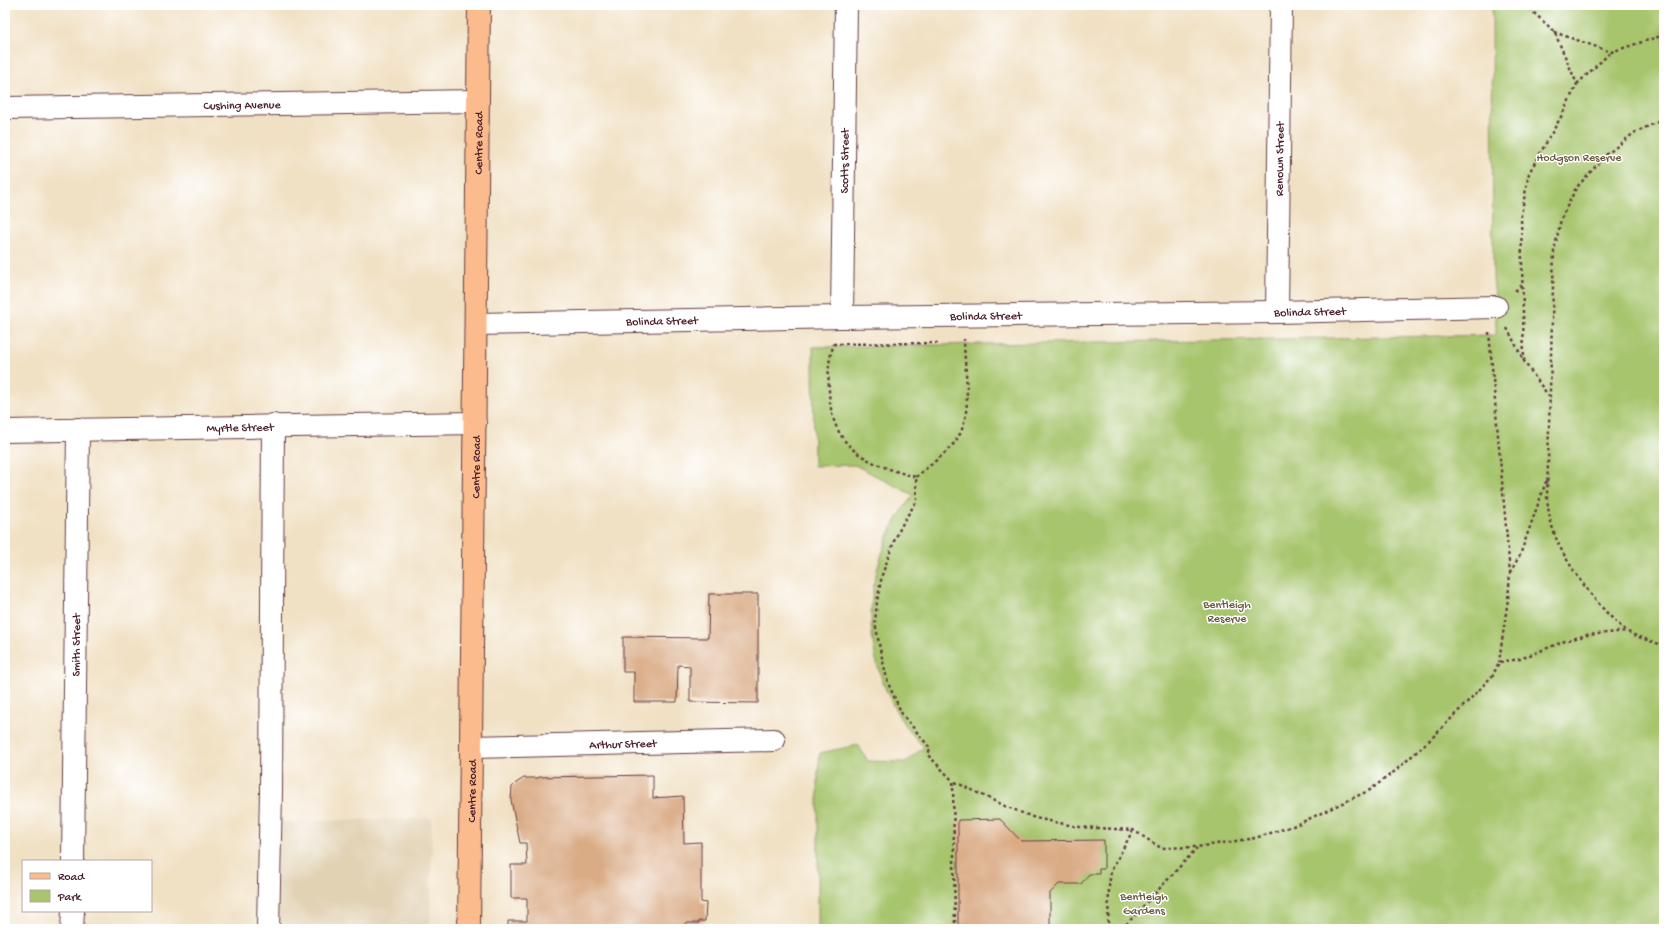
<svg xmlns="http://www.w3.org/2000/svg" width="1669" height="934" font-family="'Gochi Hand',sans-serif">
<style>
.built{fill:#e2d2b4}
.green{fill:#a7c56d;stroke:#78724c}
.building{fill:#daac86}
.lines{fill:none;stroke-linecap:round;stroke-linejoin:round}
.minor-casing{stroke:#633c42;stroke-width:24}
.major-casing{stroke:#633c42;stroke-width:24}
.path{stroke:#633c42;stroke-width:2.5;stroke-dasharray:3 3;stroke-linecap:butt}
.minor{stroke:#fff;stroke-width:22}
.major{stroke:#fbbb8c;stroke-width:22}
.labels{text-anchor:middle;stroke-width:3;stroke-linejoin:round;paint-order:stroke}
.street-label{font-size:12px;fill:#4a1f2b;stroke:#fff}
.park-label{font-size:12px;fill:#6b5942;stroke:#fff}
</style>
<rect width="100%" height="100%" fill="#fff"/>
<filter id="ink" filterUnits="userSpaceOnUse"><feTurbulence type="fractalNoise" baseFrequency=".025" numOctaves="2"/><feDisplacementMap in="SourceGraphic" scale="8" xChannelSelector="R" yChannelSelector="G"/><feConvolveMatrix kernelMatrix="1 2 1 2 8 2 1 2 1" color-interpolation-filters="sRGB"/></filter>
<filter id="wash" filterUnits="userSpaceOnUse"><feTurbulence type="fractalNoise" baseFrequency=".012" numOctaves="4" result="noise"/><feDisplacementMap in="SourceGraphic" scale="16" xChannelSelector="R" yChannelSelector="G"/><feGaussianBlur stdDeviation="0.9" result="paint"/><feColorMatrix in="noise" values="0 0 0 0 0 0 0 0 0 0 0 0 0 0 0 0 0 1.4 0 .05"/><feComposite in="paint" operator="in"/></filter>
<g filter="url(#wash)">
<rect width="100%" height="100%" fill="#f1e1c4"/>
<!-- built -->
<path class="built" d="M432,818L430,929H272L274,822Z"/>
<!-- green -->
<path class="green" d="M1492,5H1664V929H818V772L820,753L858,745L868,761L906,762L924,747C918,740 910,732 904,724C872,675 862,616 880,560C884,548 888,534 895,523C900,513 907,504 913,495L855,465L814,466L813,347L1496,335V307L1493,278Z"/>
<g id="blocks">
<!-- building -->
<g class="building">
<path d="M709,594H758V703L690,702V666L678,665L677,702H634V672H623V637L708,638Z"/>
<path d="M653,775V798L683,796L684,843L701,842V902L706,903L705,921H699V923H685V929H508V921H527V898H511V865H527L526,843H520L511,800L512,787L516,783L524,778H539V777Z"/>
<path d="M1000,819L1021,841L1104,840V869H1099V874H1089L1081,884H1059L1050,893V929H958V820Z"/>
</g>
</g>
</g>
<g filter="url(#ink)">
<use href="#blocks" fill-opacity="0" stroke="#633c42" stroke-width="1"/>
<g class="lines">
<defs>
<g id="minor">
<path id="s1" d="M5,108L478,101"/>
<path id="s2" d="M1277,312L1281,5"/>
<path id="s3" d="M842,317L846,5"/>
<path id="s4" d="M476,324L842,317L1277,312L1496,307"/>
<path id="s5" d="M5,431L475,423"/>
<path id="s6" d="M472,747L774,740"/>
<path id="s7" d="M73,861L78,429"/>
<path d="M72,929L73,911"/>
<path d="M268,929L271,792L273,425"/>
</g>
<g id="major">
<path id="s8" d="M469,929C475,621 477,313 479,5"/>
</g>
</defs>
<!-- minor casing -->
<use href="#minor" class="minor-casing"/>
<!-- major casing -->
<use href="#major" class="major-casing"/>
<!-- path -->
<g class="path">
<path d="M1554,32L1611,52L1664,35"/>
<path d="M1577,84L1611,52"/>
<path d="M1664,119L1634,133L1606,155L1576,188L1561,219L1554,251L1547,496C1548,511 1551,525 1556,538C1567,566 1603,614 1627,631C1637,638 1653,641 1664,646"/>
<path d="M1515,291L1523,284"/>
<path d="M1507,328L1525,363L1550,398"/>
<path d="M1489,332L1510,573L1508,599L1499,662"/>
<path d="M938,343L834,344C828,360 828,373 829,390C831,448 864,463 916,477L917,501L905,519L895,539L882,575L877,602L875,622L880,649L888,683L902,714L930,748L928,755L953,781"/>
<path d="M1524,361L1521,215L1529,173L1562,115L1577,84L1554,31L1525,5"/>
<path d="M916,477C927,467 949,452 957,439C974,414 964,369 964,339"/>
<path d="M1510,573L1520,555L1547,479"/>
<path d="M955,929L953,781L1005,806L1035,818L1079,827L1133,830L1161,848L1197,847L1255,838L1296,825L1370,790L1395,771L1432,738L1479,690L1493,675L1499,662L1520,659L1565,641L1587,635L1627,631"/>
<path d="M1108,929L1109,887L1111,871L1133,830"/>
<path d="M1122,929L1197,848"/>
</g>
<!-- minor -->
<use href="#minor" class="minor"/>
<!-- major -->
<use href="#major" class="major"/>
</g>
</g>
<g class="labels">
<!-- street labels -->
<g class="street-label">
<text dy="4" stroke="none"><textPath href="#s1" startOffset="237">Cushing Avenue</textPath></text>
<text dy="4" stroke="none"><textPath href="#s8" startOffset="786">Centre Road</textPath></text>
<text dy="4" stroke="none"><textPath href="#s2" startOffset="153">Renown Street</textPath></text>
<text dy="4" stroke="none"><textPath href="#s3" startOffset="156">Scotts Street</textPath></text>
<text dy="4" stroke="none"><textPath href="#s4" startOffset="834">Bolinda Street</textPath></text>
<text dy="4" stroke="none"><textPath href="#s4" startOffset="510">Bolinda Street</textPath></text>
<text dy="4" stroke="none"><textPath href="#s4" startOffset="186">Bolinda Street</textPath></text>
<text dy="4" stroke="none"><textPath href="#s5" startOffset="235">Myrtle Street</textPath></text>
<text dy="4" stroke="none"><textPath href="#s8" startOffset="462">Centre Road</textPath></text>
<text dy="4" stroke="none"><textPath href="#s7" startOffset="216">Smith Street</textPath></text>
<text dy="4" stroke="none"><textPath href="#s6" startOffset="151">Arthur Street</textPath></text>
<text dy="4" stroke="none"><textPath href="#s8" startOffset="138">Centre Road</textPath></text>
</g>
<!-- park labels -->
<g class="park-label">
<text x="1579" y="161">Hodgson Reserve</text>
<text x="1227" y="608">Bentleigh<tspan x="1227" dy="14">Reserve</tspan></text>
<text x="1144" y="900">Bentleigh<tspan x="1144" dy="14">Gardens</tspan></text>
</g>
</g>
<!-- margin -->
<rect width="1669" height="934" fill="none" stroke="#fff" stroke-width="20"/>
<!-- legend -->
<rect x="22" y="860" width="130" height="52" fill="#ffffff" stroke="#b7a5aa"/>
<rect x="30" y="873" width="20" height="6" fill="#fbbb8c" stroke="#b7a5aa"/>
<text x="58" y="880" font-size="12" fill="#4a1f2b">Road</text>
<rect x="30" y="890" width="20" height="12" fill="#a7c56d" stroke="#b7a5aa"/>
<text x="58" y="900" font-size="12" fill="#4a1f2b">Park</text>
</svg>
